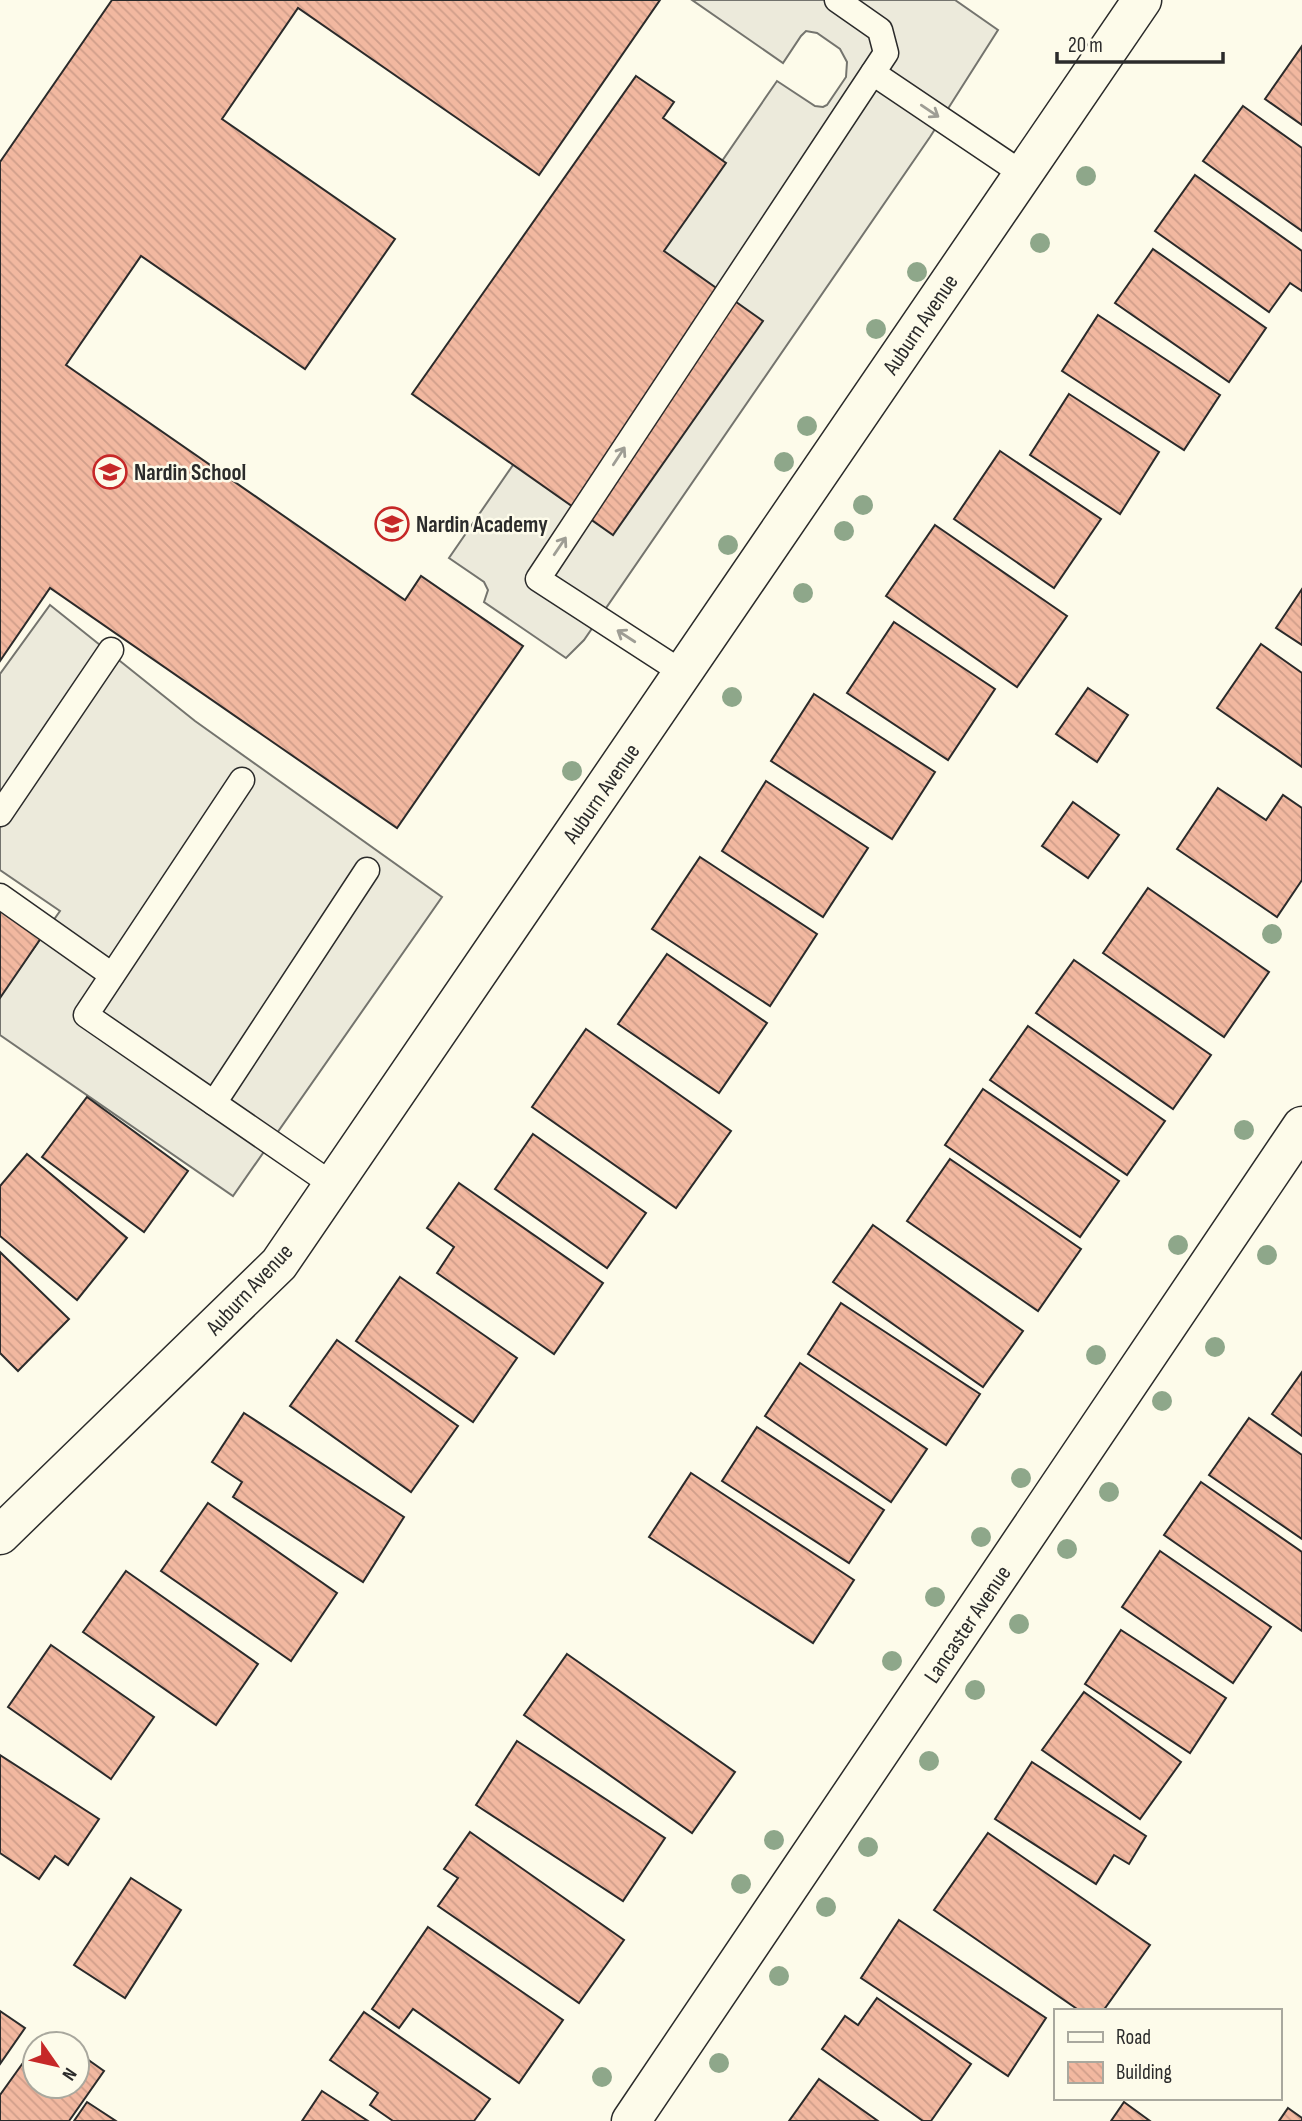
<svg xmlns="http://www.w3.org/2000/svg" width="1302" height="2121" font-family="'Sofia Sans Condensed',sans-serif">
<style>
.parking{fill:#eceadb;stroke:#74746e;stroke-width:2}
.building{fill:url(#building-back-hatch);stroke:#2b2b2b;stroke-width:2}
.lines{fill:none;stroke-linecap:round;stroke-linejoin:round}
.service-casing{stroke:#2b2b2b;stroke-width:27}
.minor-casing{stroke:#2b2b2b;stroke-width:41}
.service{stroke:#fdfbea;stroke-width:24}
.minor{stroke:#fdfbea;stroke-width:38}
.tree{fill:#8ea78a}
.oneway{stroke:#9e9d94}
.labels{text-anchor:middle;stroke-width:5;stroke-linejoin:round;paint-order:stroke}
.street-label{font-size:23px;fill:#2b2b2b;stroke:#fdfbea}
.poi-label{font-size:23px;font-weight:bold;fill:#2b2b2b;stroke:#fdfbea;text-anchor:start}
</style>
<defs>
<pattern id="building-back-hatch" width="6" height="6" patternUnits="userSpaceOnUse" patternTransform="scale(1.75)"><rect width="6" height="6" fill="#f2b8a0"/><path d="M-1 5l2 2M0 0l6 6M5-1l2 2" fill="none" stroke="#d09e8a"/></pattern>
</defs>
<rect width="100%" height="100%" fill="#fdfbea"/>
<!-- parking -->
<g class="parking">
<path d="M692,0H955L998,30L930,137L584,640L566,658L484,602L488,590L484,582L449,558L777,81L815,106L823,107L827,105L846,77L847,62L840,49L817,33L806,31L801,36L783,63Z"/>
<path d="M50,605L195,721L442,897L233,1196L0,1035V996L60,911L0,870V674Z"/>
</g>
<!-- building -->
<g class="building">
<path d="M112,0H660L539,175L298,8L222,119L395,239L305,369L141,256L66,365L405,600L421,576L523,646L397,828L50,588L0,661V162Z"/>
<path d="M1302,46V125L1265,99Z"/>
<path d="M636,76L674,102L663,118L726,163L664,251L763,321L613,535L412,394Z"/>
<path d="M1243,106L1302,148V231L1203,161Z"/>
<path d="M1195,175L1302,251V291L1290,283L1269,312L1155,231Z"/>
<path d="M1153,249L1266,328L1229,382L1115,303Z"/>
<path d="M1098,315L1220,395L1184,450L1062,371Z"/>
<path d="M1069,394L1159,452L1120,514L1030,455Z"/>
<path d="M1000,451L1101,519L1054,588L954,519Z"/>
<path d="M935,525L1067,616L1017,687L886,596Z"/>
<path d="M1302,589V645L1276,628Z"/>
<path d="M894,622L995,689L948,760L847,693Z"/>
<path d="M1261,644L1302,673V767L1217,708Z"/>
<path d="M1088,688L1128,715L1097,762L1056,734Z"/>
<path d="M814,694L935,772L892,839L771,761Z"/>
<path d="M766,781L868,848L823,917L722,851Z"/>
<path d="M1218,788L1266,820L1283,795L1302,808V880L1277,917L1177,849Z"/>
<path d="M1073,802L1119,835L1088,878L1042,846Z"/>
<path d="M700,857L817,934L770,1006L652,929Z"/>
<path d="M1148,888L1269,972L1224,1037L1103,953Z"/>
<path d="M0,910L41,938L0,998Z"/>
<path d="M667,954L767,1023L719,1093L618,1024Z"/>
<path d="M1074,960L1211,1055L1173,1109L1036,1013Z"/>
<path d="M1028,1026L1165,1121L1127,1175L990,1080Z"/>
<path d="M586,1029L731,1131L676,1208L532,1107Z"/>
<path d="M983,1089L1119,1181L1080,1237L945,1145Z"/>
<path d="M87,1097L188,1171L144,1232L42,1157Z"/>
<path d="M533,1134L646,1213L607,1268L495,1189Z"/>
<path d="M27,1154L127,1238L77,1300L0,1236V1186Z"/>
<path d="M950,1159L1081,1249L1038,1311L907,1221Z"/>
<path d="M459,1183L603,1283L554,1354L437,1273L454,1247L427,1228Z"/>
<path d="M873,1225L1023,1331L983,1387L833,1282Z"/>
<path d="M0,1252L69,1319L18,1371L0,1353Z"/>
<path d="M400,1277L517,1358L473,1422L356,1341Z"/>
<path d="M841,1303L980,1394L946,1445L808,1354Z"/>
<path d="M337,1340L458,1426L411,1492L290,1406Z"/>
<path d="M800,1363L927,1449L891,1502L765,1416Z"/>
<path d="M1302,1372V1436L1272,1414Z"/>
<path d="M244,1413L404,1517L363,1582L233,1497L242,1482L212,1462Z"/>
<path d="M1249,1418L1302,1455V1539L1209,1475Z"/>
<path d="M757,1427L884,1510L849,1563L722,1481Z"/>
<path d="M691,1473L854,1580L813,1643L649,1537Z"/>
<path d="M1201,1482L1302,1552V1631L1164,1535Z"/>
<path d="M208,1503L337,1593L291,1661L161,1571Z"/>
<path d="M1160,1551L1271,1627L1233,1683L1122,1607Z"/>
<path d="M126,1571L258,1664L216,1725L83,1632Z"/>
<path d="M1121,1630L1226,1698L1190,1753L1085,1684Z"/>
<path d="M51,1645L154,1717L111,1779L8,1707Z"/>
<path d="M567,1654L735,1772L692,1833L524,1715Z"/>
<path d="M1084,1692L1181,1762L1140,1819L1042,1750Z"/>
<path d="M517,1741L665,1838L623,1901L476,1805Z"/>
<path d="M0,1755L99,1819L68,1865L55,1856L39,1879L0,1853Z"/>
<path d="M1032,1762L1146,1836L1129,1864L1114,1855L1096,1884L995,1819Z"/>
<path d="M470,1832L624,1940L579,2003L438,1906L458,1878L444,1869Z"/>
<path d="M988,1833L1150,1945L1103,2011H1080L934,1910Z"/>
<path d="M131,1878L181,1910L125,1998L74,1965Z"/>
<path d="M899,1920L1046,2018L1008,2076L861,1978Z"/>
<path d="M428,1927L563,2020L519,2083L413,2009L399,2028L372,2009Z"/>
<path d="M877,1998L971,2064L931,2121H923L822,2049L845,2016L858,2025Z"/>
<path d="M0,2011L25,2028L0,2064Z"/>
<path d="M364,2012L490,2099L474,2121H393L370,2105L378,2093L330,2060Z"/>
<path d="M35,2046V2086H77V2052L104,2071L69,2121H0V2095Z"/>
<path d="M819,2079L878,2121H789Z"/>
<path d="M322,2091L368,2121H302Z"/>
<path d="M87,2102L116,2121H74Z"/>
<path d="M1124,2102L1150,2121H1111Z"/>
<path d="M1288,2108L1302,2118V2121H1279Z"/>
</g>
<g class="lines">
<defs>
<g id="service">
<path d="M873,73L1023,174"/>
<path d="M683,673L538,579L886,53L880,30L837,0"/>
<path d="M242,780L86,1015L333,1185"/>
<path d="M0,814L111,650"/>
<path d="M0,896L112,975"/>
<path d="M214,1103L367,870"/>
</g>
<g id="minor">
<path d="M0,1535L279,1264L1142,0"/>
<path d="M631,2121L1302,1126"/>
</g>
</defs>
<!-- service casing -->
<use href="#service" class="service-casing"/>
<!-- minor casing -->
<use href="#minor" class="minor-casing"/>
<!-- service -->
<use href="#service" class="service"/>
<!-- minor -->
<use href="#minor" class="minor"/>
</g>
<!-- trees -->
<g class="tree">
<circle cx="1086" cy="176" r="10"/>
<circle cx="1040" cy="243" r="10"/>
<circle cx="917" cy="272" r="10"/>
<circle cx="876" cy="329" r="10"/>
<circle cx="807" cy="426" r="10"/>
<circle cx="784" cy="462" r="10"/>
<circle cx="863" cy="505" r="10"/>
<circle cx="844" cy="531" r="10"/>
<circle cx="728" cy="545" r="10"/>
<circle cx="803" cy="593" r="10"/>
<circle cx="732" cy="697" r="10"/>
<circle cx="572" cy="771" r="10"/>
<circle cx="1272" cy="934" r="10"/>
<circle cx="1244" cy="1130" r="10"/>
<circle cx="1178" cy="1245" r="10"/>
<circle cx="1267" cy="1255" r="10"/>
<circle cx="1215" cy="1347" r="10"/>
<circle cx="1096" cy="1355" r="10"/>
<circle cx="1162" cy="1401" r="10"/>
<circle cx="1021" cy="1478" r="10"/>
<circle cx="1109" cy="1492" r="10"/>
<circle cx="981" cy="1537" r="10"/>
<circle cx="1067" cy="1549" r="10"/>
<circle cx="935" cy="1597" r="10"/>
<circle cx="1019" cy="1624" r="10"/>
<circle cx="892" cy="1661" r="10"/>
<circle cx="975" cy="1690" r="10"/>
<circle cx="929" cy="1761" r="10"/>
<circle cx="774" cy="1840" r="10"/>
<circle cx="868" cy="1847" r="10"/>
<circle cx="741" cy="1884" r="10"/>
<circle cx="826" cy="1907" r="10"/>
<circle cx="779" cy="1976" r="10"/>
<circle cx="719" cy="2063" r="10"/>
<circle cx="602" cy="2077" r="10"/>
</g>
<!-- one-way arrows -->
<defs><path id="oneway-shaft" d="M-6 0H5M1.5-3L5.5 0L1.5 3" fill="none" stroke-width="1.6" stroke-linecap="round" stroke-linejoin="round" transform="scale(1.75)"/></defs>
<g class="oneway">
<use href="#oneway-shaft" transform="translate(930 111) rotate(34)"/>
<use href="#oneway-shaft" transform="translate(619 456) rotate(-57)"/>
<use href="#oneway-shaft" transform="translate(560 546) rotate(-56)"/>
<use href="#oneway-shaft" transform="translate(626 636) rotate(-147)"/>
</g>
<!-- icons -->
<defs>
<symbol id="school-ring" viewBox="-11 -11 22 22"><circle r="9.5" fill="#fdfbea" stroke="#c62828" stroke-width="1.5"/><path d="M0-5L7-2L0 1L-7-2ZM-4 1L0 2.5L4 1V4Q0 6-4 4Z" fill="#c62828"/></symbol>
</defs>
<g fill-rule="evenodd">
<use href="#school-ring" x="91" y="453" width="38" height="38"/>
<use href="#school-ring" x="373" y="505" width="38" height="38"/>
</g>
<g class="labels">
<!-- street labels -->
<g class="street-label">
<text transform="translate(920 324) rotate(-56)" y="8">Auburn Avenue</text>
<text transform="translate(601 793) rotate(-55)" y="8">Auburn Avenue</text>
<text transform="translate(249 1289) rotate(-47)" y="8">Auburn Avenue</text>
<text transform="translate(967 1624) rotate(-56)" y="8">Lancaster Avenue</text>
</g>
<!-- poi labels -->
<g class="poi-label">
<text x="134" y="480">Nardin School</text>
<text x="416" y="532">Nardin Academy</text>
</g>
</g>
<!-- legend -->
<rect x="1054" y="2009" width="228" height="91" fill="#fdfbea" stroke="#a9a89e" stroke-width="2"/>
<rect x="1068" y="2032" width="35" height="10" fill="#fdfbea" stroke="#a9a89e" stroke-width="2"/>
<text x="1116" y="2044" font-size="21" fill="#2b2b2b">Road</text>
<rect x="1068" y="2062" width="35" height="21" fill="url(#building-back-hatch)" stroke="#a9a89e" stroke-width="2"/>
<text x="1116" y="2079" font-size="21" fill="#2b2b2b">Building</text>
<!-- north arrow -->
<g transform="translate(56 2065) rotate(124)"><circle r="33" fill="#fdfbea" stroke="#a9a89e" stroke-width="2"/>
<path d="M0-5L12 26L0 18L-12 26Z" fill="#c62828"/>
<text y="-10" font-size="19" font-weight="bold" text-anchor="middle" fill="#2b2b2b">N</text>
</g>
<!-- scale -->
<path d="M1057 52v10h166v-10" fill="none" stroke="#2b2b2b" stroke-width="3.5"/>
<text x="1068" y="52" font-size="21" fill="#2b2b2b" stroke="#fdfbea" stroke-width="5" paint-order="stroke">20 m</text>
</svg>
